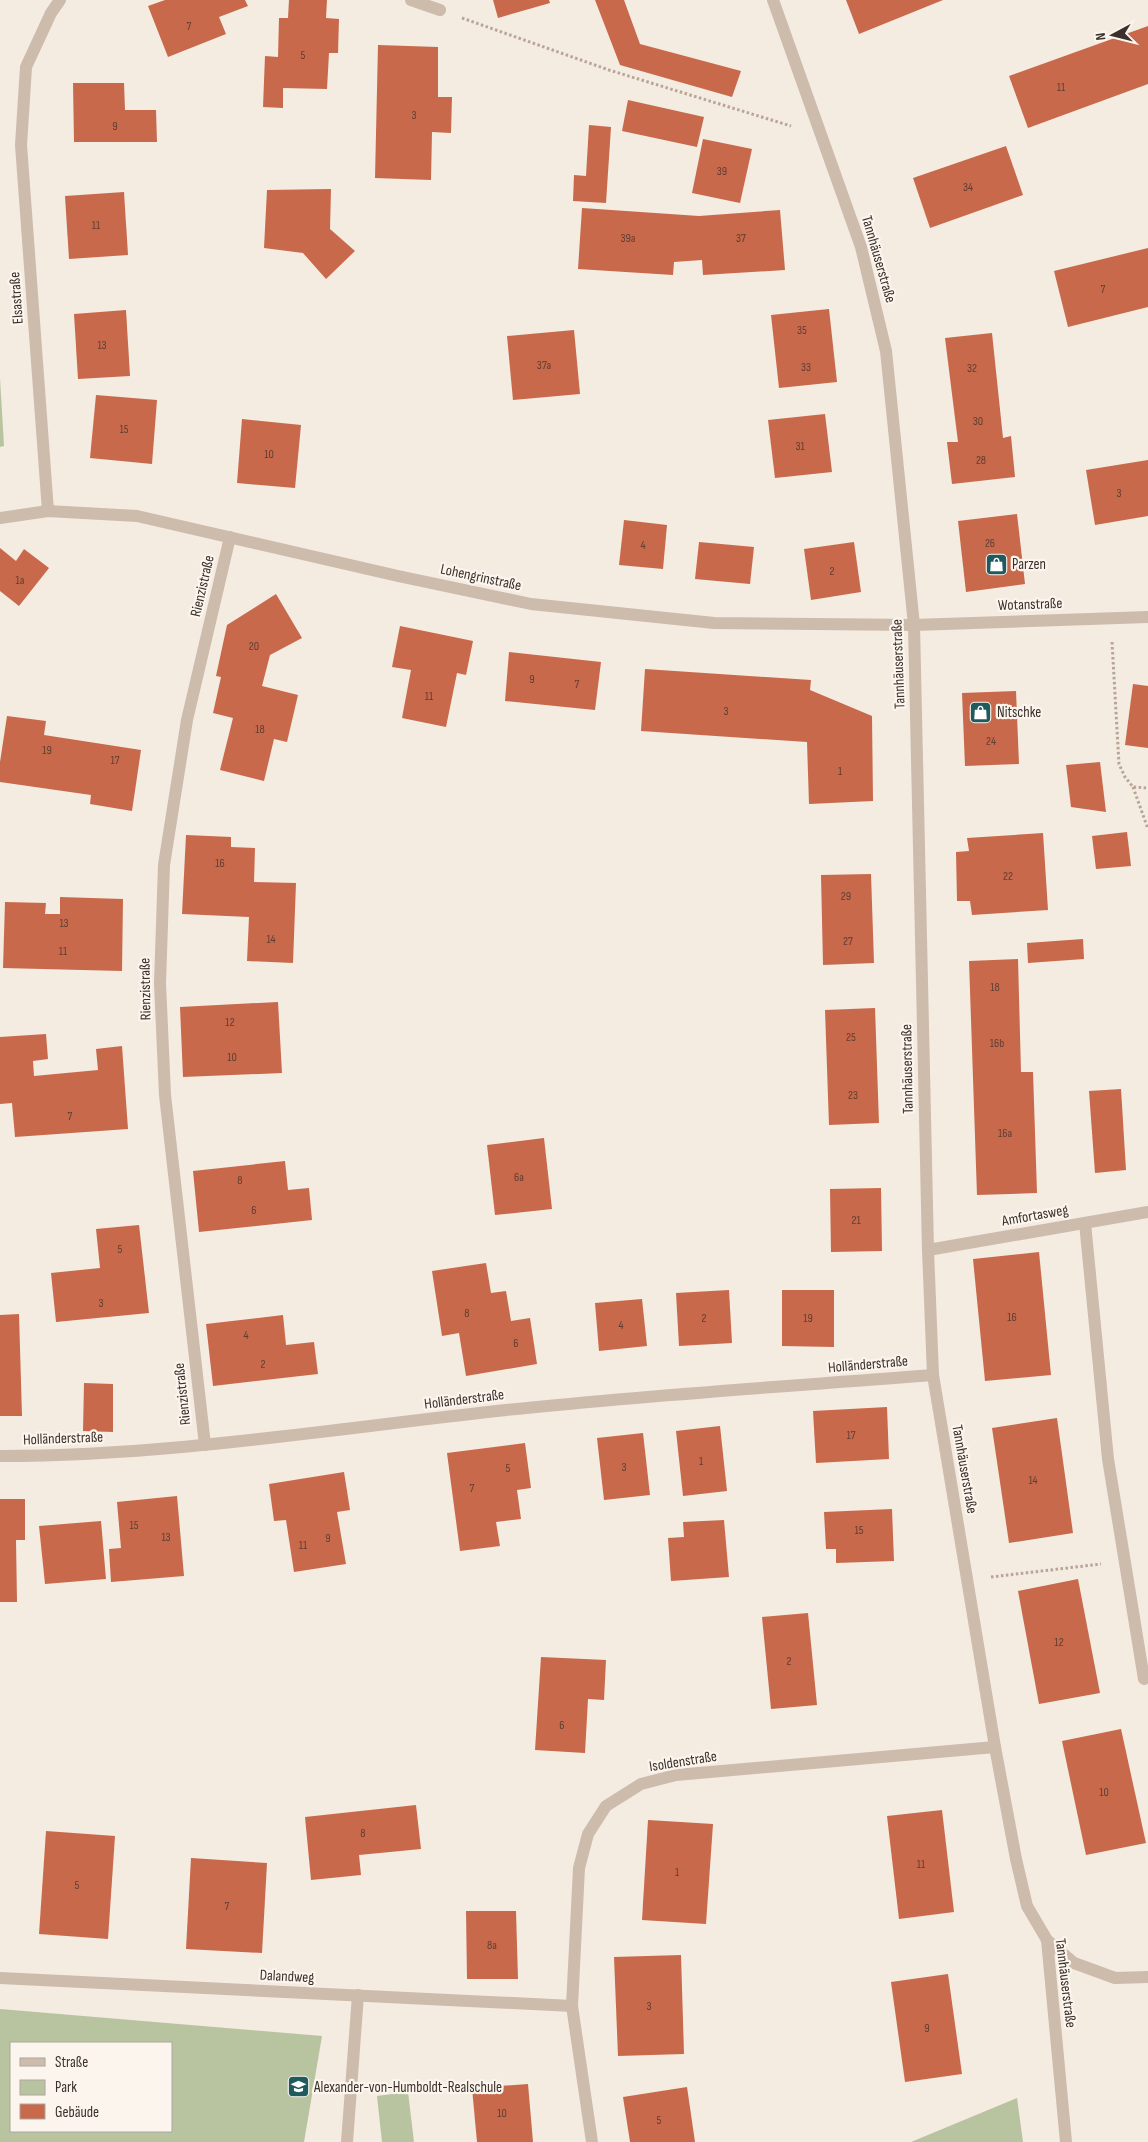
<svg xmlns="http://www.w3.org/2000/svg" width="1148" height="2142" font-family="'Sofia Sans Condensed',sans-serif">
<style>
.green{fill:#b8c4a0;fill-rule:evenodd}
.building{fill:#c8694b}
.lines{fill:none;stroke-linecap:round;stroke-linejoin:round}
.path{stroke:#b9a596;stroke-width:3;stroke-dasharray:2.5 2.5;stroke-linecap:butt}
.minor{stroke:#cdbbac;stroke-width:12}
.labels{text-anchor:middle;stroke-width:4.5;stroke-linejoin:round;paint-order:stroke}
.number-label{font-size:12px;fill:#5e3e33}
.street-label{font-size:15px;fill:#3b302b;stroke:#fbf5ee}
.poi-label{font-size:15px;fill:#3b302b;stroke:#fbf5ee;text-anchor:start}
</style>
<rect width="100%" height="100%" fill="#f4ebe1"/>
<!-- green -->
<g class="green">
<path d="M0,378L4,446L0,447Z"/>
<path d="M0,2009L322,2036L304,2142H0ZM11,2043H171V2131H11Z"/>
<path d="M408,2092L414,2142H382L377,2096Z"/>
<path d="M1017,2098L1023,2142H911Z"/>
</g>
<!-- building -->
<g class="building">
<path d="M165,0H245L248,6L219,17L226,34L168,57L148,6Z"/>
<path d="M289,0H327L326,18L339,19L338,53H329L327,89L283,88V108L263,107L265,56L278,57L279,18H288Z"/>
<path d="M493,0H549L550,3L498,18Z"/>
<path d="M595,0H624L640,44L741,71L732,97L620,65Z"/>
<path d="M846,0H943L859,34Z"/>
<path d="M1148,26V84L1028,128L1009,76Z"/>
<path d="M378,45L438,47V97H452L451,133L432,132L431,180L375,178Z"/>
<path d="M73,83H124L125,110H156L157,142H74Z"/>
<path d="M628,100L704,117L697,147L622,131Z"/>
<path d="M589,125L611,127L606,203L573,201L574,175L586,176Z"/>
<path d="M703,139L752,149L740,203L692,193Z"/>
<path d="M1006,146L1023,195L930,228L913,178Z"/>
<path d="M331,189L330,229L355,251L326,279L303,253L264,248L267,190Z"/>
<path d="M124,192L128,255L69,259L65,196Z"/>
<path d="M582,208L699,216L780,210L785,270L703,275L702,260L674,262L673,275L578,269Z"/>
<path d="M1148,248V307L1068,327L1054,271Z"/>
<path d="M829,309L837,382L779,388L771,315Z"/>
<path d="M126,310L130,376L78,379L74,314Z"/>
<path d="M574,330L580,394L513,400L507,336Z"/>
<path d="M992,333L1003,438L1011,436L1015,477L952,484L947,442H958L945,338Z"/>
<path d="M96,395L157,400L152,464L90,458Z"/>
<path d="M825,414L832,472L775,478L768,420Z"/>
<path d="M242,419L301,425L295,488L237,483Z"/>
<path d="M1148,460V516L1095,525L1086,470Z"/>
<path d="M1017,514L1025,584L966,592L958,521Z"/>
<path d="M624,520L667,525L663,569L619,565Z"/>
<path d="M699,542L754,547L750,584L695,579Z"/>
<path d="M854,542L861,592L811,600L804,549Z"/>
<path d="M0,548L16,561L24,549L49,568L19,606L0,591Z"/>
<path d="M276,594L302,638L270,655L262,686L298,695L287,742L274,739L264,781L220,770L233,718L213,713L221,677L216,676L227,625Z"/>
<path d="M400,626L473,641L466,675L457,673L446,727L402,718L411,670L392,667Z"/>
<path d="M509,652L601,662L595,710L505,701Z"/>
<path d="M645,669L811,680L810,690L872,716L873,801L809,804L807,742L641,731Z"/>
<path d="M1133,684L1148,686V748L1125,745Z"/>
<path d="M1016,691L1019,764L965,766L962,693Z"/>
<path d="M7,716L46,721L44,735L141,750L132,811L90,804L91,795L0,782V762Z"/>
<path d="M1100,762L1106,812L1071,807L1066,765Z"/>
<path d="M1127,832L1131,866L1096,869L1092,836Z"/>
<path d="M1043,833L1048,910L972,915L970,901H957L956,852L969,851L967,838Z"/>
<path d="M186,835L231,837V847L255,848L254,882L296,883L293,963L247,961L249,917L182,914Z"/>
<path d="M871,874L874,963L823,965L821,875Z"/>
<path d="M60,897L123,899L122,971L3,968L5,902L46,903L45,914H60Z"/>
<path d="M1083,939L1084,959L1028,963L1027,943Z"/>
<path d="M1018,959L1021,1072H1033L1037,1193L977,1195L969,961Z"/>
<path d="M278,1002L282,1073L183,1077L180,1007Z"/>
<path d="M875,1008L879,1123L829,1125L825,1010Z"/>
<path d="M46,1034L48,1059L33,1061L34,1076L98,1070L96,1049L122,1046L128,1129L15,1137L12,1103L0,1104V1037Z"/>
<path d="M1121,1089L1126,1170L1095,1173L1089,1091Z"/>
<path d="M544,1138L552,1209L495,1215L487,1145Z"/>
<path d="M285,1161L288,1190L309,1188L312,1220L199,1232L193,1171Z"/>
<path d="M881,1188L882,1251L831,1252L830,1189Z"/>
<path d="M139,1225L149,1313L56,1322L51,1273L100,1268L96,1229Z"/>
<path d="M1039,1252L1051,1375L985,1381L973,1259Z"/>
<path d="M486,1263L491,1293L506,1291L511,1321L530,1318L537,1364L466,1376L459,1333L442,1336L432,1271Z"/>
<path d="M729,1290L732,1343L679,1346L676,1293Z"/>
<path d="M782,1290H834V1347L782,1346Z"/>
<path d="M642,1299L647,1346L599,1351L595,1303Z"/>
<path d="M19,1314L22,1416H0V1315Z"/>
<path d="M283,1315L286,1345L314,1342L318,1374L213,1386L206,1324Z"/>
<path d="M84,1383L113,1384V1432L83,1431Z"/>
<path d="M887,1407L889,1459L816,1463L813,1411Z"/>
<path d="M1057,1418L1073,1533L1009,1543L992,1428Z"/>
<path d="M720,1426L727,1491L683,1496L676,1431Z"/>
<path d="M643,1433L650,1495L604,1500L597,1438Z"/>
<path d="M525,1443L531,1488L517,1490L521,1519L496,1522L500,1546L460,1551L447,1453Z"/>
<path d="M344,1472L350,1510L337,1512L346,1564L294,1572L286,1520L274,1521L269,1484Z"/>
<path d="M177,1496L184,1576L111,1582L109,1549L121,1548L117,1502Z"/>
<path d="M0,1499H25V1540H16L17,1602H0Z"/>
<path d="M892,1509L894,1561L836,1563V1549H826L824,1512Z"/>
<path d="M724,1520L729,1577L671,1581L668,1538L684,1537L683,1522Z"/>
<path d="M101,1521L106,1579L45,1584L39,1526Z"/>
<path d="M1078,1579L1100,1693L1039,1704L1018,1591Z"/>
<path d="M808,1613L817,1705L771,1709L762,1617Z"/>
<path d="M541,1657L606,1660L604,1700L588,1699L585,1753L535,1750Z"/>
<path d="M1121,1729L1146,1843L1086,1855L1062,1741Z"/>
<path d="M416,1805L421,1849L359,1855L361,1875L311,1880L305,1817Z"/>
<path d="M942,1810L954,1912L899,1919L887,1816Z"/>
<path d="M648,1820L713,1824L706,1924L642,1920Z"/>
<path d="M46,1831L115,1836L108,1939L39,1934Z"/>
<path d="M191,1858L267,1863L262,1953L186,1949Z"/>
<path d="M466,1911H516L518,1979H467Z"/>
<path d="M681,1955L684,2054L618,2056L614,1957Z"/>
<path d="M948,1974L962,2074L905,2082L891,1982Z"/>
<path d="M528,2084L533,2142H477L472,2088Z"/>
<path d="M687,2087L695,2142H630L623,2097Z"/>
</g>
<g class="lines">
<!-- path -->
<g class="path">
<path d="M462,18L609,70L791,126"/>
<path d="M1112,642L1119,764L1125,777L1133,787L1148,788"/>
<path d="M1133,787L1148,829"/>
<path d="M991,1577L1101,1564"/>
</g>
<!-- minor -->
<g class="minor">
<path d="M411,0L440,10"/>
<path d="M773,0L861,247L886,351L914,625L928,1250L933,1375L995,1747L1016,1859L1027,1906L1047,1940L1066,2142"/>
<path d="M48,511L21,145L26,67L51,13L60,0"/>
<path d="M0,518L48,511L137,516L398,576L531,604L714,623L914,625L1148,617"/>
<path d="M1085,1223L1108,1459L1144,1679"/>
<path d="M928,1250L1148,1212"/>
<path d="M205,1445L165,1095L160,983L164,865L187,720L230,537"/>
<path d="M0,1456C170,1456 338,1428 506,1410C648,1395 791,1386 933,1375"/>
<path d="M1047,1940L1074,1963L1115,1978L1148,1977"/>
<path d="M0,1978L572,2006"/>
<path d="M347,2142L358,1995"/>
<path d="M592,2142L572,2006L579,1868L588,1834L606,1806L641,1784L676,1775L995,1747"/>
</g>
</g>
<!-- icons -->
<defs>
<symbol id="shop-square" viewBox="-11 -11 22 22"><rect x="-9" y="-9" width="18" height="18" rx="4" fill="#1f5a5e" stroke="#fbf5ee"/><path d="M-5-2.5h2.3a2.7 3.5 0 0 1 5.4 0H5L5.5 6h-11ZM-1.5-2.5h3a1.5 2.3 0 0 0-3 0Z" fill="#fff"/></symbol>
<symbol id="school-square" viewBox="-11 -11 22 22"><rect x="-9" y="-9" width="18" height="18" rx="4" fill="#1f5a5e" stroke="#fbf5ee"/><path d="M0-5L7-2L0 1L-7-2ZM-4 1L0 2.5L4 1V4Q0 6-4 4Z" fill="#fff"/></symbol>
</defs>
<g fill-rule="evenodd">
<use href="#shop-square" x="984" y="552" width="25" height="25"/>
<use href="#shop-square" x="968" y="700" width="25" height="25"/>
<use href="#school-square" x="286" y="2074" width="25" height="25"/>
</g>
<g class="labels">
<!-- number labels -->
<g class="number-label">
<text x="189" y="30">7</text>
<text x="303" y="59">5</text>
<text x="1061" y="91">11</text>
<text x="414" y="119">3</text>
<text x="115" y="130">9</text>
<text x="722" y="175">39</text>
<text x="968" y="191">34</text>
<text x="96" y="229">11</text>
<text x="628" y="242">39a</text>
<text x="741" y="242">37</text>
<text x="1103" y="293">7</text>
<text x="802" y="334">35</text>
<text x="102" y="349">13</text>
<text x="544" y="369">37a</text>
<text x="806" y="371">33</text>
<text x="972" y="372">32</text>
<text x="978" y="425">30</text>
<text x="124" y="433">15</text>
<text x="800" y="450">31</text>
<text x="269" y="458">10</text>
<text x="981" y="464">28</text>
<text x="1119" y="497">3</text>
<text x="990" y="547">26</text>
<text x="643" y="549">4</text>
<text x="832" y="575">2</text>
<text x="20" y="584">1a</text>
<text x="254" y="650">20</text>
<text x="532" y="683">9</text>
<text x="577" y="688">7</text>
<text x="429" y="700">11</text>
<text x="726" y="715">3</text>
<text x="260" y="733">18</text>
<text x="991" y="745">24</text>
<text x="47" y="754">19</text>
<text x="115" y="764">17</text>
<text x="840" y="775">1</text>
<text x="220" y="867">16</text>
<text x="1008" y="880">22</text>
<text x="846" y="900">29</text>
<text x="64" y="927">13</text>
<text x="271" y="943">14</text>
<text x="848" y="945">27</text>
<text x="63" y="955">11</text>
<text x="995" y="991">18</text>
<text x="230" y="1026">12</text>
<text x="851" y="1041">25</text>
<text x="997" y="1047">16b</text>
<text x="232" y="1061">10</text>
<text x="853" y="1099">23</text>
<text x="70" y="1120">7</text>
<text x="1005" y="1137">16a</text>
<text x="519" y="1181">6a</text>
<text x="240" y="1184">8</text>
<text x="254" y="1214">6</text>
<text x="856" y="1224">21</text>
<text x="120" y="1253">5</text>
<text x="101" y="1307">3</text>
<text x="467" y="1317">8</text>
<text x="1012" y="1321">16</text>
<text x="704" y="1322">2</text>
<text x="808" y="1322">19</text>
<text x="621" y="1329">4</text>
<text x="246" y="1339">4</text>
<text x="516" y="1347">6</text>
<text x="263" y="1368">2</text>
<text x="851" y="1439">17</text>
<text x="701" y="1465">1</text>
<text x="624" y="1471">3</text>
<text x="508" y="1472">5</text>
<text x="1033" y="1484">14</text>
<text x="472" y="1492">7</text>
<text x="134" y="1529">15</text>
<text x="859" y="1534">15</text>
<text x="166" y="1541">13</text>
<text x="328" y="1542">9</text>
<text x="303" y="1549">11</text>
<text x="1059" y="1646">12</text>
<text x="789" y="1665">2</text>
<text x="562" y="1729">6</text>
<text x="1104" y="1796">10</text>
<text x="363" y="1837">8</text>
<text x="921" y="1868">11</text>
<text x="677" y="1876">1</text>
<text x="77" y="1889">5</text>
<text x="227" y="1910">7</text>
<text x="492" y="1949">8a</text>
<text x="649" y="2010">3</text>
<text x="927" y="2032">9</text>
<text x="502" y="2117">10</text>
<text x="659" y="2124">5</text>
</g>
<!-- street labels -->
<g class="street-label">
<text transform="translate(879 259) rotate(74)" y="5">Tannhäuserstraße</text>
<text transform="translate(16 298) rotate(-94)" y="5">Elsastraße</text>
<text transform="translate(481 577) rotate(12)" y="5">Lohengrinstraße</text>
<text transform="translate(202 586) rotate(-77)" y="5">Rienzistraße</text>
<text transform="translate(1030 604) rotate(-2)" y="5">Wotanstraße</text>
<text transform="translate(898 664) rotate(-92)" y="5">Tannhäuserstraße</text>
<text transform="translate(145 989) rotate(-91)" y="5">Rienzistraße</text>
<text transform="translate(907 1069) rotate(-91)" y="5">Tannhäuserstraße</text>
<text transform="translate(1035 1215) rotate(-10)" y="5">Amfortasweg</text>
<text transform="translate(868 1364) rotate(-5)" y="5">Holländerstraße</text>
<text transform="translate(182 1394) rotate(-96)" y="5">Rienzistraße</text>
<text transform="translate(464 1399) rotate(-7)" y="5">Holländerstraße</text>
<text transform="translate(63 1438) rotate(-2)" y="5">Holländerstraße</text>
<text transform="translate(965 1469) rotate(80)" y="5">Tannhäuserstraße</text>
<text transform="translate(683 1761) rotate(-9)" y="5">Isoldenstraße</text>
<text transform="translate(287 1976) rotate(3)" y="5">Dalandweg</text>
<text transform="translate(1066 1983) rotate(83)" y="5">Tannhäuserstraße</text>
</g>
<!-- poi labels -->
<g class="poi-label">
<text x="1012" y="569">Parzen</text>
<text x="997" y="717">Nitschke</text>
<text x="314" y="2092">Alexander-von-Humboldt-Realschule</text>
</g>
</g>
<!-- legend -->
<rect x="10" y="2042" width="162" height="90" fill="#fbf5ee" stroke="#aea6a0"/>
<rect x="20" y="2058" width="25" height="8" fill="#cdbbac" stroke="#aea6a0"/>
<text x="55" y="2067" font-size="15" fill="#3b302b">Straße</text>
<rect x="20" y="2080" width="25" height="15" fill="#b8c4a0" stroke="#aea6a0"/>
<text x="55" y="2092" font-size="15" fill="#3b302b">Park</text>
<rect x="20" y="2104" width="25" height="15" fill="#c8694b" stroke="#aea6a0"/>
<text x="55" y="2117" font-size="15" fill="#3b302b">Gebäude</text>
<!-- north arrow -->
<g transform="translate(1113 35) rotate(263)" stroke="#fbf5ee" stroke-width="4" paint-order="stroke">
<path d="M0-4L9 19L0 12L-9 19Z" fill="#3b302b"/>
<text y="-8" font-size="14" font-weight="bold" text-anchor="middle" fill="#3b302b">N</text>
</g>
</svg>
